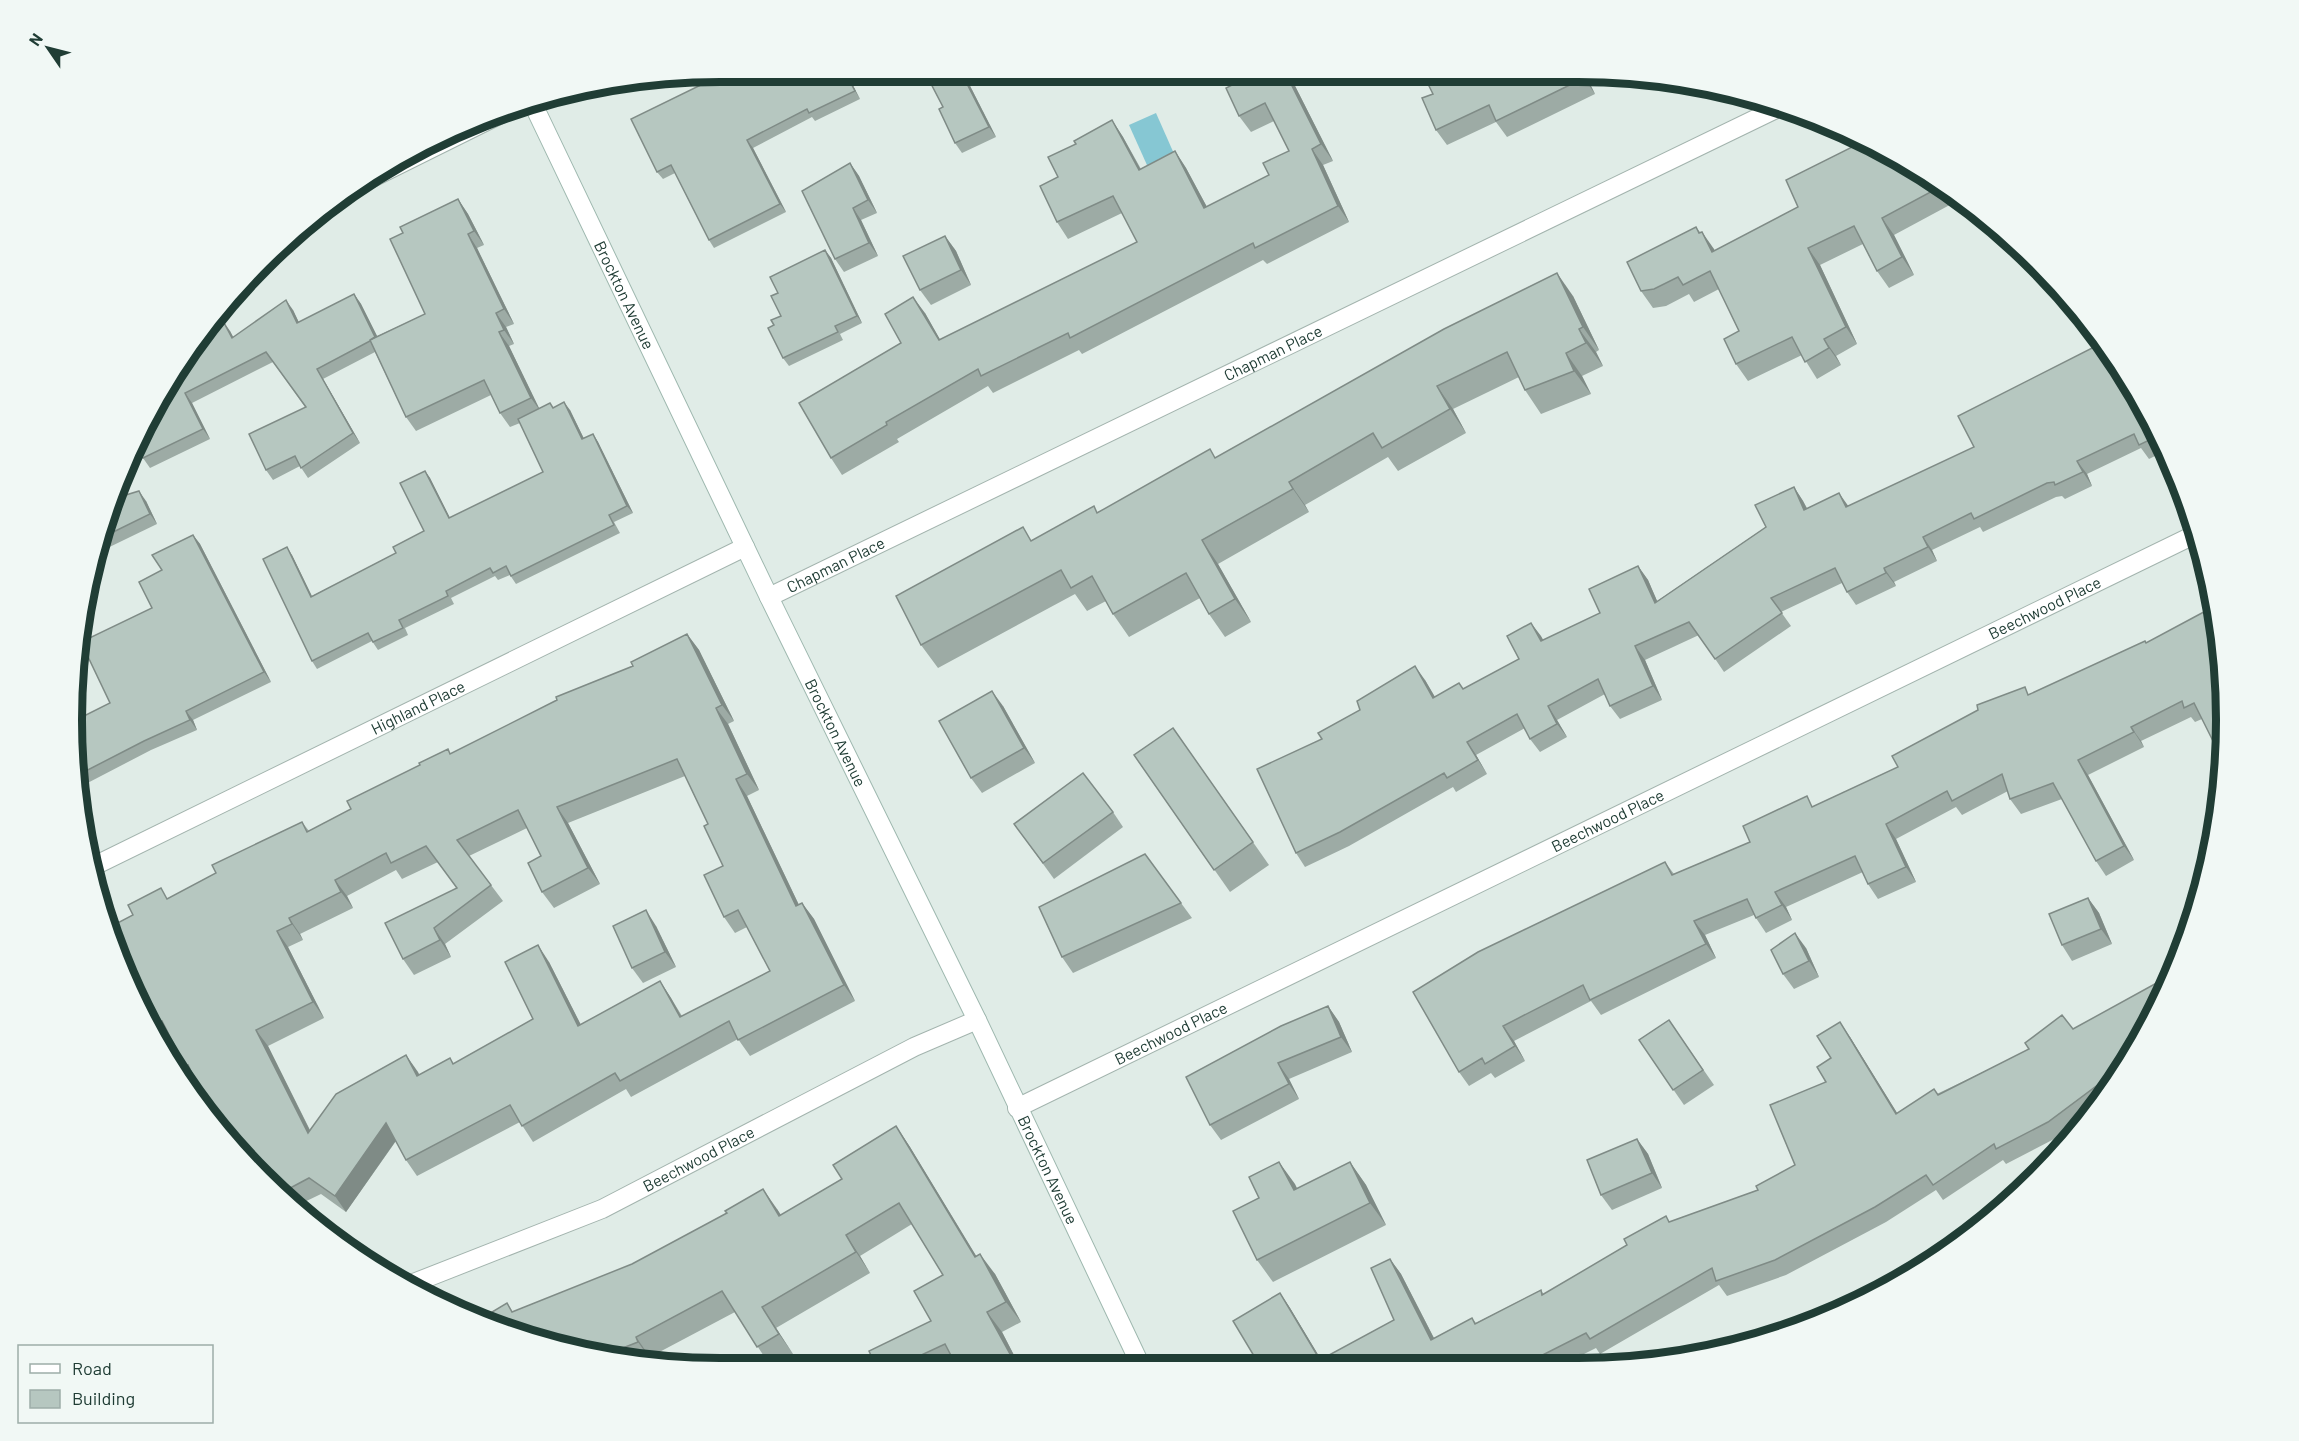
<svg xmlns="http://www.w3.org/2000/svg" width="2299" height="1441" font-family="Barlow,sans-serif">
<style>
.water{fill:#86c7d3}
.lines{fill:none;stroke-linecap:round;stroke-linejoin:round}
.minor-casing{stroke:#a3b4ae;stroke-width:20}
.secondary-casing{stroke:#9eb8af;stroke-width:20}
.minor{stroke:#fff;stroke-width:18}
.secondary{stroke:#fff;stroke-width:18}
.wall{fill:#9daba5;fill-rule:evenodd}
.shaded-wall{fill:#7f8b86}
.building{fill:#b6c7c0;stroke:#7f8b86;stroke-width:1.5;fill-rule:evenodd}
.labels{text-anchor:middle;stroke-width:4.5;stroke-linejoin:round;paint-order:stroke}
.street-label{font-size:16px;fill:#203d35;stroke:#f1f8f5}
.rim{fill:none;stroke:#203d35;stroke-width:8}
</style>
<rect width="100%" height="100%" fill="#e0ece7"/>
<!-- water -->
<path class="water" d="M1156,113L1175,156L1151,174L1129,125Z"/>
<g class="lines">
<defs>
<g id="minor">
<path d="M366,181L521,104"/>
<path id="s1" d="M769,597L1778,108"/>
<path id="s2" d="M92,867L745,547"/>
<path id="s3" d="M1017,1108L2198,533"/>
<path id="s4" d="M411,1284L602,1209L914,1047L977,1020"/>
</g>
<g id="secondary">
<path id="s5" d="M532,102L769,597L977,1020L1141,1366"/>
</g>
</defs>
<!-- minor casing -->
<use href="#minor" class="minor-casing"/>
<!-- secondary casing -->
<use href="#secondary" class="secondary-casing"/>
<!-- minor -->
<use href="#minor" class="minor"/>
<!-- secondary -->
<use href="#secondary" class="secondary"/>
</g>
<!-- wall -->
<g class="wall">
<path d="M715,78H849L860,99L815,121L812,117L753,148L786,212L714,248L709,240L675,173L663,179L657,172Z"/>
<path d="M966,78L996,137L962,153L955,143L943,107Z"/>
<path d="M1246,78H1291L1333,161L1323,165L1349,222L1267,264L1263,260L1082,354L1079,350L993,393L988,386L897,439L899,442L842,475L831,458L901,343L925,313L940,340L1137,242L1122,213L1068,239L1057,222L1058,177L1076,144L1112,120L1123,137L1141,169L1175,151L1186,168L1207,207L1269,175L1289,151L1274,121L1251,132L1239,116Z"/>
<path d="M1587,78L1595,94L1507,137L1496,122L1447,145L1436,130L1433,94Z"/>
<path d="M1862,142L1957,197L1959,200L1894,235L1914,275L1889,288L1877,271L1863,244L1820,265L1857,344L1836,356L1841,365L1817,379L1802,355L1748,381L1736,364L1739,331L1719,289L1694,302L1689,294L1666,306L1653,308L1641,291L1696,227L1715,251L1798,207Z"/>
<path d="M850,163L859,176L877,213L861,220L878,256L844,272L835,259Z"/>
<path d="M458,199L468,214L484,245L477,248L514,324L506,327L514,344L509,346L539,409L554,408L570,410L584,439L593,434L598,442L633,513L614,522L620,533L516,584L510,575L498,580L495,576L451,598L454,604L405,628L408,635L378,650L372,641L317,669L312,661L292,555L312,596L396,553L424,531L425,471L430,478L450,518L543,472L520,423L510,427L500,413L491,395L416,431L406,417L375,352L323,379L360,443L308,478L300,466L273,480L266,470L305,407L273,362L192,403L210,439L150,468L143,458L208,329L230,331L233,337L293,310L299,323L354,294L361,304L377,336L425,314L403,233Z"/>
<path d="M945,236L956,251L971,285L931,305L920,290Z"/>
<path d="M825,250L831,258L862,323L840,334L843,340L789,366L783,358L774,325L781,316L778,293Z"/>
<path d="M1573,296L1599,350L1596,352L1603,366L1582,376L1591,394L1541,414L1525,390L1519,377L1453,409L1466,433L1398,471L1388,457L1305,505L1309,512L1218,564L1251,622L1225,637L1209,614L1200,598L1129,637L1113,614L1106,601L1087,611L1075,594L938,668L921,645L1032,540L1098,512L1216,458Z"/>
<path d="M2140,396L2165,451L2149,459L2141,448L2087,474L2092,486L2065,499L2062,496L2056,497L1983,532L1980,527L1932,550L1937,561L1894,582L1896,586L1856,605L1847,592L1842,583L1781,612L1791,626L1724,672L1699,635L1645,660L1662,700L1620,719L1610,706L1605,694L1557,720L1567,737L1540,752L1530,739L1525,728L1476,755L1487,774L1456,792L1453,787L1349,846L1305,867L1296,853L1322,739L1425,680L1435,697L1459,683L1463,689L1519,659L1531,623L1543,640L1600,613L1638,566L1648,580L1657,601L1766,527L1794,487L1803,501L1807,508L1849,506Z"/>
<path d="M146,501L157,524L95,554L106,512Z"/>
<path d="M193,535L200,544L271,682L193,720L197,730L151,750L76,789L73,729L110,703L152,608Z"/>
<path d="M687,634L699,650L734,721L728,724L759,790L747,796L799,905L802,903L814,919L855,1001L750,1056L738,1039L631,1097L626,1089L533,1142L520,1122L417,1176L406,1160L396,1141L346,1212L321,1194L294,1207L262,1179L185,1066L171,1038L162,1042L106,929L133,915L169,898L216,873L302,822L309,831L351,809L451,754L633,666ZM685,776L708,824L723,866L724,917L735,933L747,927L770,971L682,1016L671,998L660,981L581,1025L549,962L533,1019L454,1064L450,1058L419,1075L406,1055L310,1130L268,1046L324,1018L288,947L303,940L300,934L353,908L347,896L396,870L402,879L438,862L457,888L403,959L414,975L451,957L445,944L503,901L469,856L527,828L541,856L542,892L554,908L600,884L568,823Z"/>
<path d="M2221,636L2225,764L2222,759L2202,719L2195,722L2191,717L2141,741L2144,747L2088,775L2134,860L2106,876L2096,861L2062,799L2021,814L2010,799L2008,791L1962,815L1956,807L1896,839L1916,882L1878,899L1868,884L1863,872L1786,907L1792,920L1766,933L1754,915L1705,935L1716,958L1601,1015L1591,1001L1514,1041L1525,1061L1495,1078L1491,1073L1469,1086L1459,1072L1665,862L1674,874L1750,842L1814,806L1898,767L2030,694L2146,643Z"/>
<path d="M1003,706L1035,763L982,793L971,778Z"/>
<path d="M1173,728L1269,865L1230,892L1134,755Z"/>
<path d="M1113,812L1123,827L1054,879L1014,824Z"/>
<path d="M2088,898L2099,913L2112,944L2072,961L2062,945Z"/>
<path d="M1181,903L1192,918L1073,973L1062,957Z"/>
<path d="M656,926L676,967L643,983L632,968Z"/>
<path d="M1806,948L1819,977L1794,989L1783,974Z"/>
<path d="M1328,1006L1339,1022L1352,1052L1289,1079L1299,1099L1221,1140L1210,1125Z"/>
<path d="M2160,1007L2098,1108L2058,1137L2006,1164L2003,1160L1943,1200L1936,1190L1886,1222L1786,1275L1727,1296L1719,1285L1600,1354L1596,1348L1558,1367L1260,1366L1280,1293L1290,1308L1321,1360L1394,1320L1390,1259L1401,1274L1434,1338L1472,1318L1476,1323L1541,1290L1544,1295L1627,1245L1666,1216L1669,1222L1758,1190L1795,1165L1826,1082L1831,1058L1850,1037L1897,1113L2073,1029Z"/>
<path d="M1669,1020L1714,1085L1684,1105L1639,1040Z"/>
<path d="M896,1126L910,1147L976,1256L995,1274L1021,1322L1002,1332L1019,1365L875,1364L931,1321L943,1275L912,1224L860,1256L870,1273L776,1328L793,1354L777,1364H769L735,1312L650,1357L652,1362L649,1364L636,1363L477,1321L507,1303L513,1312L777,1209L781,1215L842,1179Z"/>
<path d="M1637,1139L1648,1154L1662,1188L1612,1210L1601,1195Z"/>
<path d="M1279,1162L1297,1189L1350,1162L1366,1185L1386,1225L1273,1282L1257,1260L1259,1198Z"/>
</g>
<!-- shaded-wall -->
<g class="shaded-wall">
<path d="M848,78H849L860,99L855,91Z"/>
<path d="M964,78H966L996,137L989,127Z"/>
<path d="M1288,78H1291L1333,161L1321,144Z"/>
<path d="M1584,78H1587L1595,94Z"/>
<path d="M1112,120L1123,137L1150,187L1139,170Z"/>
<path d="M747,140L753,148L786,212L780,204Z"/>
<path d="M1312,149L1323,165L1349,222L1338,206Z"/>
<path d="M1175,151L1186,168L1216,224L1204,208Z"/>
<path d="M850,163L859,176L877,213L868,200Z"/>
<path d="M458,199L468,214L484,245L474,231Z"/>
<path d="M853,208L861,220L878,256L869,243Z"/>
<path d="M1882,218L1894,235L1914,275L1902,257Z"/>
<path d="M1702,232L1714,249L1724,269L1712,252Z"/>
<path d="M468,234L477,248L514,324L504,309Z"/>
<path d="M945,236L956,251L971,285L961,270Z"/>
<path d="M1808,248L1820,265L1857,344L1846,327Z"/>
<path d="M825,250L831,258L862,323L857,316Z"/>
<path d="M1557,273L1573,296L1599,350L1583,327Z"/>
<path d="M354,294L361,304L383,348L376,338Z"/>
<path d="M913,297L925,313L950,357L939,340Z"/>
<path d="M286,300L293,310L304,333L297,323Z"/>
<path d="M496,313L506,327L514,344L504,330Z"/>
<path d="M223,321L230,331L239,348L232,338Z"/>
<path d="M1579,329L1596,352L1603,366L1586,343Z"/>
<path d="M499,332L509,346L541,412L531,398Z"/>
<path d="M1824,339L1836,356L1841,365L1829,348Z"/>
<path d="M1566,353L1582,376L1591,394L1574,371Z"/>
<path d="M317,369L323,379L360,443L353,433Z"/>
<path d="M1437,386L1453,409L1466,433L1450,409Z"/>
<path d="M185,393L192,403L210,439L203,429Z"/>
<path d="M564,402L570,410L588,447L582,439Z"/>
<path d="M593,434L598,442L633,513L627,506Z"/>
<path d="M2077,461L2087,474L2092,486L2083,472Z"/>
<path d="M425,471L430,478L454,526L449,518Z"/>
<path d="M1289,482L1305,505L1309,512L1293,489Z"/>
<path d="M1794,487L1803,501L1814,523L1804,510Z"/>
<path d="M139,491L146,501L157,524L150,514Z"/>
<path d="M1839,493L1849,507H1846Z"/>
<path d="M193,535L200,544L271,682L264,672Z"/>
<path d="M1923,537L1932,550L1937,561L1928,547Z"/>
<path d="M1202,540L1218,564L1251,622L1235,599Z"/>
<path d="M287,547L292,555L316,605L311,597Z"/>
<path d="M1638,566L1648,580L1664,617L1655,603Z"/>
<path d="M1884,568L1894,582L1896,586L1886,573Z"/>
<path d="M1531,623L1541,636L1551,654L1541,641Z"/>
<path d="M687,634L699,650L734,721L722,705Z"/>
<path d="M1635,646L1645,660L1662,700L1653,686Z"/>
<path d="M1415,666L1425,680L1443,711L1433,698Z"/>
<path d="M992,691L1003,706L1035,763L1024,748Z"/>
<path d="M1548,706L1557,720L1567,737L1557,724Z"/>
<path d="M716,708L728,724L759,790L747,774Z"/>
<path d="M186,711L193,720L197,730L190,720Z"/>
<path d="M2131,727L2141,741L2144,747L2134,732Z"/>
<path d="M1467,742L1476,755L1487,774L1478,760Z"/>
<path d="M2078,760L2088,775L2134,860L2124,846Z"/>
<path d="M736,779L747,796L807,922L796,906Z"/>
<path d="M557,807L568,823L600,884L588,868Z"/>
<path d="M1886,824L1896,839L1916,882L1906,867Z"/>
<path d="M335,880L347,896L353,908L341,892Z"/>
<path d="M1775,892L1786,907L1792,920L1782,905Z"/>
<path d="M2088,898L2099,913L2112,944L2101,929Z"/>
<path d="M802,903L814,919L855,1001L844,985Z"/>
<path d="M646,910L656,926L676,967L665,952Z"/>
<path d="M289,918L300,934L303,940L292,924Z"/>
<path d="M1694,921L1705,935L1716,958L1706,944Z"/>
<path d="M434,928L445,944L451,957L440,940Z"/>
<path d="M277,931L288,947L324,1018L313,1002Z"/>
<path d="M1795,933L1806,948L1819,977L1809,961Z"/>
<path d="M538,945L549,962L590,1043L578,1026Z"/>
<path d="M660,981L671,998L691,1034L680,1017Z"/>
<path d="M1328,1006L1339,1022L1352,1052L1341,1037Z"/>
<path d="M1840,1022L1850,1037L1907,1129L1896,1114Z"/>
<path d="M1503,1026L1514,1041L1525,1061L1515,1046Z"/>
<path d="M256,1030L268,1046L319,1149L308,1133Z"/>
<path d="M406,1055L418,1072L428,1092L417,1076Z"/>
<path d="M1278,1063L1289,1079L1299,1099L1289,1084Z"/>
<path d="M386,1123L397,1139L346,1212L335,1196Z"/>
<path d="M896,1126L910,1147L989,1277L975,1257Z"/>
<path d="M1637,1139L1648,1154L1662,1188L1652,1173Z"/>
<path d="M1279,1162L1295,1184L1309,1213L1294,1190Z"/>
<path d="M1350,1162L1366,1185L1386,1225L1370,1203Z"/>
<path d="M763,1189L777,1209L794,1236L779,1216Z"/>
<path d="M846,1235L860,1256L870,1273L856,1252Z"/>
<path d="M980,1254L995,1274L1021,1322L1006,1302Z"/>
<path d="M1390,1259L1401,1274L1442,1354L1431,1340Z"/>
<path d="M1280,1293L1290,1308L1325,1366L1320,1360Z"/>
<path d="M762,1307L776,1328L793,1354L779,1334Z"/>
<path d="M987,1312L1002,1332L1019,1365H1016Z"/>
<path d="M636,1337L650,1357L652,1362L638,1342Z"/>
</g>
<!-- building -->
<g class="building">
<path d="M715,78H848L855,91L809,113L807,109L747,140L780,204L709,240L671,165L657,172L631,119Z"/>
<path d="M928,78H964L989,127L955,143L939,109L943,107Z"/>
<path d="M1246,78H1288L1321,144L1312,149L1338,206L1255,248L1253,243L1070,338L1068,333L981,376L978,369L886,422L887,425L831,458L799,403L901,343L885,314L913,297L939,340L1137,242L1113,196L1057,222L1040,186L1058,177L1048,157L1076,144L1074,141L1112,120L1139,170L1175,151L1204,208L1269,175L1263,163L1289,151L1265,103L1239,116L1226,88Z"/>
<path d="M1425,78H1584L1496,121L1489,105L1436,130L1422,98L1433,94Z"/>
<path d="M1862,142L1940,187L1882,218L1902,257L1877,271L1854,226L1808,248L1846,327L1824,339L1829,348L1805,362L1792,337L1736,364L1724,339L1739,331L1710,271L1683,285L1678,277L1654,289L1641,291L1627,262L1696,227L1699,233L1702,232L1712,252L1798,207L1786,180Z"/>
<path d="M850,163L868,200L853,208L869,243L835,259L802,191Z"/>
<path d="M458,199L474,231L468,234L504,309L496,313L504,330L499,332L531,398L500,413L484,380L406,417L370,340L425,314L390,239L403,233L400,227Z"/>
<path d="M945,236L961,270L920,290L903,256Z"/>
<path d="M825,250L857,316L835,326L838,332L783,358L768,328L774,325L771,320L781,316L771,296L778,293L770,277Z"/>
<path d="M1557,273L1583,327L1579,329L1586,343L1566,353L1574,371L1525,390L1507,352L1437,386L1450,409L1382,448L1373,433L1289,482L1293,489L1202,540L1235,599L1209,614L1186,573L1113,614L1092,576L1071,588L1061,570L921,645L896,596L1023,527L1031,541L1094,506L1097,513L1210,449L1215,458L1444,329Z"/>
<path d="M354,294L375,337L370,340V341L317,369L353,433L301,468L295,456L266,470L249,434L306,407L266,352L185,393L203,429L143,458L138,448L181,360L208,328V329L223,321L232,338L286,300L297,323Z"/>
<path d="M2102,343L2140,396L2158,436L2139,445L2134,434L2077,461L2083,472L2055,485L2054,482L2047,483L1974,519L1971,513L1923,537L1928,547L1884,568L1886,573L1847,592L1835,568L1771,598L1782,613L1715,659L1689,622L1635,646L1653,686L1610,706L1598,679L1548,706L1557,724L1530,739L1517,714L1467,742L1478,760L1447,778L1444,773L1340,832L1296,853L1257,769L1322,739L1318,733L1360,710L1357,701L1415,666L1433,698L1459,683L1463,689L1519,659L1507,636L1531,623L1541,641L1600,613L1589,589L1638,566L1655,603L1766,527L1755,505L1794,487L1804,510L1839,493L1846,507L1974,447L1958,416Z"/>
<path d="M564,402L582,439L593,434L627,506L609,515L614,525L511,576L506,566L493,573L490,568L446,591L448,596L399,620L403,628L373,642L368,633L312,661L263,559L287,547L311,597L396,553L393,547L424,531L400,483L425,471L449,518L543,472L518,419L550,403L553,408Z"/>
<path d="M139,491L150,514L99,539L106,512L113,499Z"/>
<path d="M193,535L264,672L186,711L190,720L144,741L76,776L72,722L110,703L81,642L152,608L139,582L162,570L152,555Z"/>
<path d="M2215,606L2221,636L2225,757L2222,759L2194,703L2184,708L2182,701L2131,727L2134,732L2078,760L2124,846L2096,861L2053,783L2010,799L2002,774L1952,801L1947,791L1886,824L1906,867L1868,884L1855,856L1775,892L1782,905L1756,918L1747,899L1694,921L1706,944L1590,1000L1583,985L1503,1026L1515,1046L1485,1064L1482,1058L1459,1072L1413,992L1478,952L1665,862L1672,875L1750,842L1743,826L1807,796L1812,807L1898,767L1892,756L1978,710L1977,705L2025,687L2028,695L2145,641L2146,643Z"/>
<path d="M687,634L722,705L716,708L747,774L736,779L796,906L802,903L844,985L738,1040L729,1021L620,1081L615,1073L522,1126L510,1105L406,1160L386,1123L335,1196L309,1178L279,1194L262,1179L217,1125L188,1065L185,1066L162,1021L154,1025L106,929L133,915L128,905L161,888L167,899L216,873L212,865L302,822L307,832L351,809L347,801L420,765L419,763L448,749L450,754L557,700L556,697L633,666L631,662ZM677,759L708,824L704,826L723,866L704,875L724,917L738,910L770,971L680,1017L660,981L578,1026L538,945L505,962L533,1019L453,1064L450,1058L417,1076L406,1055L336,1094L308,1133L256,1030L313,1002L277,931L292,924L289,918L341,892L335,880L386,853L391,863L426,846L457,888L385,923L403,959L440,940L434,928L491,885L457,840L518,810L541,856L528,863L542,892L588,868L557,807Z"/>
<path d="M992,691L1024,748L971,778L939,721Z"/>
<path d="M1173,728L1253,842L1214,870L1134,755Z"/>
<path d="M1083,773L1113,812L1043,863L1014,824Z"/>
<path d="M1145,854L1181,903L1062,957L1039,907Z"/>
<path d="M2088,898L2101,929L2062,945L2049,914Z"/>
<path d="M646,910L665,952L632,968L613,926Z"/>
<path d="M1795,933L1809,961L1783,974L1771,950Z"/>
<path d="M2173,974L2160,1007L2123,1066L2048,1122L1996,1149L1994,1144L1933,1185L1926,1175L1875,1207L1775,1260L1716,1281L1712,1268L1590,1339L1586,1333L1519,1367L1260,1366L1233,1321L1280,1293L1320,1360L1394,1320L1371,1268L1390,1259L1431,1340L1472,1318L1475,1324L1541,1290L1542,1295L1627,1245L1624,1239L1666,1216L1669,1222L1758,1190L1756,1186L1795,1165L1770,1105L1826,1082L1817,1067L1831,1058L1817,1036L1840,1022L1896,1114L1934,1089L1938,1095L2029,1049L2025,1043L2062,1015L2073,1029Z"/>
<path d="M1328,1006L1341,1037L1278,1063L1289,1084L1210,1125L1186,1077L1281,1026Z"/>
<path d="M1669,1020L1703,1070L1673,1090L1639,1040Z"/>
<path d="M896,1126L975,1257L980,1254L1006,1302L987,1312L1016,1365H956L945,1344L900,1365L875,1364L869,1351L931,1321L914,1291L943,1275L899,1203L846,1235L856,1252L762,1307L779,1334L757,1347L722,1291L636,1337L638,1342L605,1355L477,1321L507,1303L512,1312L632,1264L727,1213L725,1211L763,1189L779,1216L842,1179L833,1165Z"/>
<path d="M1637,1139L1652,1173L1601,1195L1587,1160Z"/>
<path d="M1279,1162L1294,1190L1350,1162L1370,1203L1257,1260L1233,1211L1259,1198L1249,1177Z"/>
</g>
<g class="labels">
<!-- street labels -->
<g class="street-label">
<text dy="6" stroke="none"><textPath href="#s5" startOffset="214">Brockton Avenue</textPath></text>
<text dy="6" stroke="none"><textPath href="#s1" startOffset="560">Chapman Place</textPath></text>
<text dy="6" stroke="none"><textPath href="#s1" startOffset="74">Chapman Place</textPath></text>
<text dy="6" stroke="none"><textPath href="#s3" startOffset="1143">Beechwood Place</textPath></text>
<text dy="6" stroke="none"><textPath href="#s2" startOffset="363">Highland Place</textPath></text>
<text dy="6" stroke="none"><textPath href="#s5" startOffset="700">Brockton Avenue</textPath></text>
<text dy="6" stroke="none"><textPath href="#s3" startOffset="657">Beechwood Place</textPath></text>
<text dy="6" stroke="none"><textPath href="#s3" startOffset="171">Beechwood Place</textPath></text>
<text dy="6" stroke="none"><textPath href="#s4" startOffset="314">Beechwood Place</textPath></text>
<text dy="6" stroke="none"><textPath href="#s5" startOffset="1186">Brockton Avenue</textPath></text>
</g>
</g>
<!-- crop -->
<path d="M0 0H2299V1441H0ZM720 82H1578A638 638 0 0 1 2216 720V720A638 638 0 0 1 1578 1358H720A638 638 0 0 1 82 720V720A638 638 0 0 1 720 82Z" fill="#f1f8f5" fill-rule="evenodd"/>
<path class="rim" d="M720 82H1578A638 638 0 0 1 2216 720V720A638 638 0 0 1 1578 1358H720A638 638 0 0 1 82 720V720A638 638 0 0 1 720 82Z"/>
<!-- legend -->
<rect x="18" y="1345" width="195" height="78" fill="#f1f8f5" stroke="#9dada8" stroke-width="1.5"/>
<rect x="30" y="1364" width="30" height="9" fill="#ffffff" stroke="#9dada8" stroke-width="1.5"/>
<text x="72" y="1375" font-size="18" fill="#203d35">Road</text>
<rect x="30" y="1390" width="30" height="18" fill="#b6c7c0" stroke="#9dada8" stroke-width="1.5"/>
<text x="72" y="1405" font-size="18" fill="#203d35">Building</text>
<!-- north arrow -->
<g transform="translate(48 48) rotate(305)" stroke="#f1f8f5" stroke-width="4.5" paint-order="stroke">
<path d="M0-4.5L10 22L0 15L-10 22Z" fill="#203d35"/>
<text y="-9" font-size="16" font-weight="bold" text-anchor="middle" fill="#203d35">N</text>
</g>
</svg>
